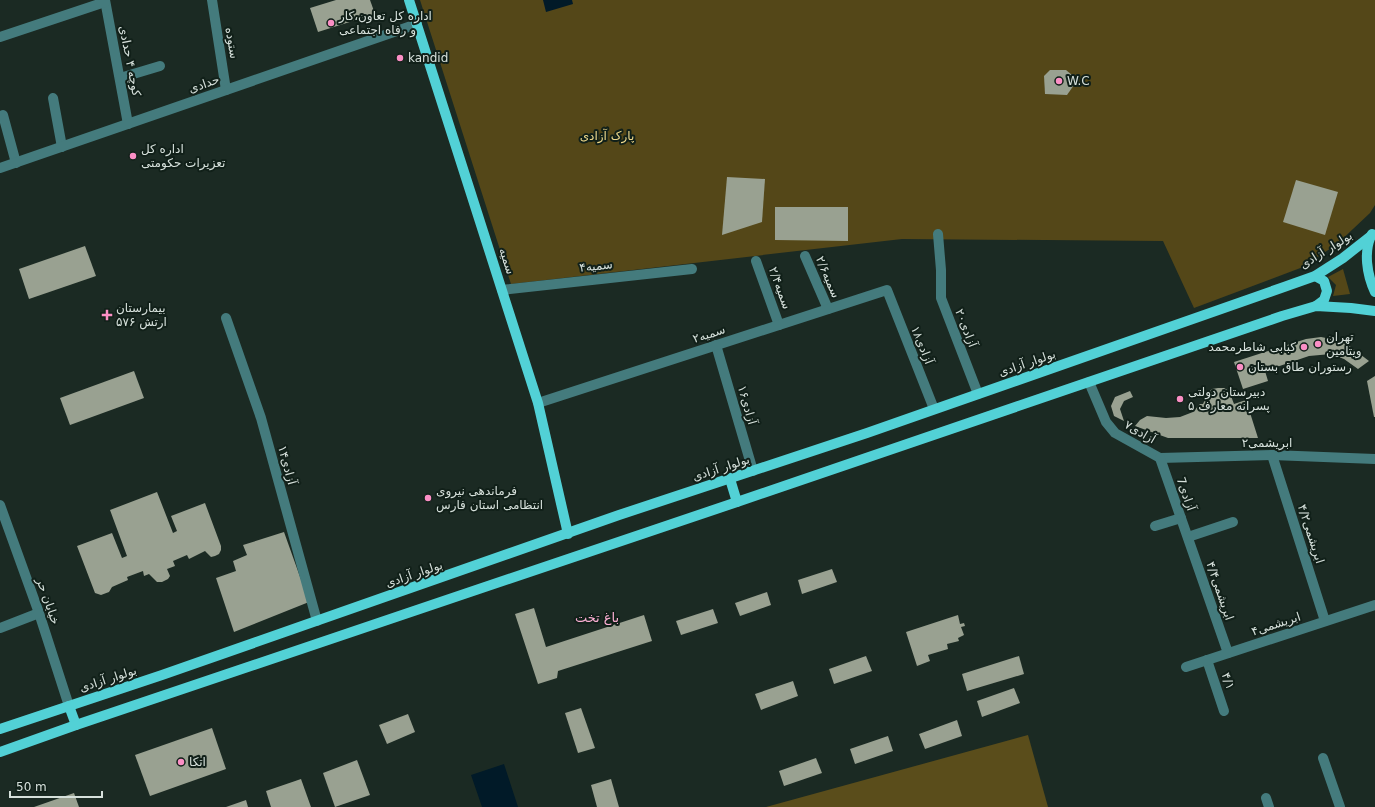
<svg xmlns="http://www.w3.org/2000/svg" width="1375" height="807" font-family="'DejaVu Sans',Vazirmatn,sans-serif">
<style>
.green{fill:#544718}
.forest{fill:#5a4d1b}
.water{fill:#011a28}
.building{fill:#99a191}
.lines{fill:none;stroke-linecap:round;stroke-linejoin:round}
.minor{stroke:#447b7d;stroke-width:10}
.major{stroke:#52d1d6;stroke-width:10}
.poi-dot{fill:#fb8fc5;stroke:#112019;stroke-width:1.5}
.labels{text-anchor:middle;stroke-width:4;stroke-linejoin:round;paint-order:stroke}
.poi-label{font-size:12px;fill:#d6e0db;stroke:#112019;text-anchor:start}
.street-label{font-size:12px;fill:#d6e0db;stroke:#112019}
.park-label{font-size:12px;fill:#efd98c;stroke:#112019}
.neighbourhood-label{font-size:13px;fill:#fcafd4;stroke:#112019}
</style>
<rect width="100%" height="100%" fill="#1b2a23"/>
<!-- green -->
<g class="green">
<path d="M420,0H1375V205L1370,213L1337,244L1303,267L1194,308L1163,241L902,239L511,284Z"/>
<path d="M1343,269L1350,294L1333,296L1336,285L1328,277Z"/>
</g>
<!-- forest -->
<path class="forest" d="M1028,735L1048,807H766Z"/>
<!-- water -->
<g class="water">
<path d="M543,0H572L573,4L546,12Z"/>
<path d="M504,764L518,807H482L471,775Z"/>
</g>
<!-- building -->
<g class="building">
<path d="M336,0H370L375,14L318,32L310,8Z"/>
<path d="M1050,70H1066L1072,75L1074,85L1067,95L1045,94L1044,76Z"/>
<path d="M727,177L765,179L762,222L722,235Z"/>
<path d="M1296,180L1338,192L1325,235L1283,222Z"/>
<path d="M775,207H848V241L775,240Z"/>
<path d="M85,246L96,276L29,299L19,269Z"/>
<path d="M1321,337L1336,340L1348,345L1369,361L1358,369L1344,359L1331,354L1309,356L1265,371L1268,381L1243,389L1234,362L1306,339Z"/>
<path d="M134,371L144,398L70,425L60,398Z"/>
<path d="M1375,376V417H1374L1367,381Z"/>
<path d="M1218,388H1224L1229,391L1234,404L1246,400L1258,438H1168L1135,426L1140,420L1147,416L1166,418L1180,417L1193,412L1200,404H1203L1208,393L1212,389Z"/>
<path d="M1130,391L1133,397L1124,401L1120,409L1124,421L1114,416L1111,406L1115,397Z"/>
<path d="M157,492L173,533L177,531L171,516L205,503L221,546V550L219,554L215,556L211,557L205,551L189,559L187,555L173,561L175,566L167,569L170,576L168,579L162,582H157L149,574L144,576L143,571L127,577L128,580L112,587L109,592L101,595L95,593L77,546L112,533L122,558L127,556L110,510Z"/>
<path d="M284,532L309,602L234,632L216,578L236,571L233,561L247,555L243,545Z"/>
<path d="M832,569L837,582L802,594L798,580Z"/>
<path d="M767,592L771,605L740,616L735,603Z"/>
<path d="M534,608L546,647L644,615L652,641L558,671L557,678L538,684L515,614Z"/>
<path d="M713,609L718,623L681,635L676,621Z"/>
<path d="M958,615L960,624L964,623L965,626L961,627L964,635L958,638L959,641L947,644L948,649L928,655L930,661L917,666L906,632Z"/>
<path d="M866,656L872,671L834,684L829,669Z"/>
<path d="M1019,656L1024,674L967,691L962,674Z"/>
<path d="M793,681L798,696L761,710L755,694Z"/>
<path d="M1014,688L1020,703L982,717L977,701Z"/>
<path d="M581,708L595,748L578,753L565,713Z"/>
<path d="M408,714L415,732L387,744L379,725Z"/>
<path d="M957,720L962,736L925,749L919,734Z"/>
<path d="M212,728L226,769L150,796L135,755Z"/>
<path d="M888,736L893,751L855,764L850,749Z"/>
<path d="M816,758L822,773L784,786L779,771Z"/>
<path d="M357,760L370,795L335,807L323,773Z"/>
<path d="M301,779L311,807H271L266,791Z"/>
<path d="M611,779L619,807H597L591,785Z"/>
<path d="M74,793L79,807H34Z"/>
<path d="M246,800L248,807H226Z"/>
</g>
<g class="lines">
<!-- minor -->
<g class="minor">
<path d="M105,0L128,124"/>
<path d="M212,0L226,90"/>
<path d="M0,37L105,2"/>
<path d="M120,78L160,66"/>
<path d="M53,98L62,147"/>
<path d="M3,115L16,163"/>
<path d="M0,168L417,24"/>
<path d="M938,234L941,270V298L978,394"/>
<path d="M805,256L828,309"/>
<path d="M756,261L779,325"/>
<path d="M502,290L692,269"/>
<path d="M226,318L261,418L317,621"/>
<path d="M716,345L753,471"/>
<path d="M1089,382L1106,422L1115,433L1160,458"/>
<path d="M538,403L887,290L934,409"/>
<path d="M1272,455L1325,621"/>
<path d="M1160,458L1272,455L1375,459"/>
<path d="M1160,458L1228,653"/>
<path d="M0,505L39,613L69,706"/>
<path d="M1155,526L1181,518"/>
<path d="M1188,537L1233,522"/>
<path d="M0,628L39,613"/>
<path d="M1207,660L1224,711"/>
<path d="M1186,667L1375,605"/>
<path d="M1323,758L1340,807"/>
<path d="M1266,798L1269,807"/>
</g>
<!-- major -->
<g class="major">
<path d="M409,0L538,403L568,534"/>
<path d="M1372,234C1363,251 1367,275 1375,292"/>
<path d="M1315,276L1324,281L1327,291L1324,300L1316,306"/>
<path d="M730,479L737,502"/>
<path d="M69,706L76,725"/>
<path d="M0,729L162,675L619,515L867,433L1284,287L1315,276L1343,258L1371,236"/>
<path d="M0,752L76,725L737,502L1282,316L1316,306L1351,308L1375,311"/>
</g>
</g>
<!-- markers -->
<g class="poi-dot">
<circle cx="331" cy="23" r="4"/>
<circle cx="400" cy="58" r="4"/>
<circle cx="1059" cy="81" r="4"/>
<circle cx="133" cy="156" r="4"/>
<path d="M105 309h4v4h4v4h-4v4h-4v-4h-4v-4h4z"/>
<circle cx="1318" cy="344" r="4"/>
<circle cx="1304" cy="347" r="4"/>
<circle cx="1240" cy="367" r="4"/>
<circle cx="1180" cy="399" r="4"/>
<circle cx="428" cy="498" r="4"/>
<circle cx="181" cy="762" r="4"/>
</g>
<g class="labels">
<!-- poi labels -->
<g class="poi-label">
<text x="339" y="20">اداره کل تعاون،کار<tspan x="339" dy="14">و رفاه اجتماعی</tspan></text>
<text x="408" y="62">kandid</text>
<text x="1067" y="85">W.C</text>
<text x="141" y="153">اداره کل<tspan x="141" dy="14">تعزیرات حکومتی</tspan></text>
<text x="116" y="312">بیمارستان<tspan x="116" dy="14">۵۷۶ ارتش</tspan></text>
<text x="1326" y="341">تهران<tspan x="1326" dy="14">ویتامین</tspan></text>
<text x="1296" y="351" text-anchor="end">کبابی شاطرمحمد</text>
<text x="1248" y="371">رستوران طاق بستان</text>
<text x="1188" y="396">دبیرستان دولتی<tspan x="1188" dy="14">پسرانه معارف ۵</tspan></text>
<text x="436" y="495">فرماندهی نیروی<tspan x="436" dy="14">انتظامی استان فارس</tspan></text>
<text x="189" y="766">اتکا</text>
</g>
<!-- street labels -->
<g class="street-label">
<text transform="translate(232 43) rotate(81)" y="4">ستوده</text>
<text transform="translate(130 61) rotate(79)" y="4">کوچه ۴ حدادی</text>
<text transform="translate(204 84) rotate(-19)" y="4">حدادی</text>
<text transform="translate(1326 250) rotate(-32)" y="4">بولوار آزادی</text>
<text transform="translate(507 261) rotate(72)" y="4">سمیه</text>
<text transform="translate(596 266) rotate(-6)" y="4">سمیه۴</text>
<text transform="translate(828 277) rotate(67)" y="4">سمیه۲/۶</text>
<text transform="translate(780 288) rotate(70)" y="4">سمیه۲/۴</text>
<text transform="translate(966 328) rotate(69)" y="4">آزادی۲۰</text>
<text transform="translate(709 334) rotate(-18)" y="4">۲سمیه</text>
<text transform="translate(922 345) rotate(68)" y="4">آزادی۱۸</text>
<text transform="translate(1027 363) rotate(-19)" y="4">بولوار آزادی</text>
<text transform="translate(747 405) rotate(74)" y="4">آزادی۱۶</text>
<text transform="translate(1140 432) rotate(30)" y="4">آزادی۷</text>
<text x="1267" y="447">ابریشمی۲</text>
<text transform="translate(287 465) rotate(75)" y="4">آزادی۱۴</text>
<text transform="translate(721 468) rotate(-18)" y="4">بولوار آزادی</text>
<text transform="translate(1186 494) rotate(71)" y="4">7آزادی</text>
<text transform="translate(1311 534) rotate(72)" y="4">ابریشمی۴/۲</text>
<text transform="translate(414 574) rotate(-19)" y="4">بولوار آزادی</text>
<text transform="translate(1220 591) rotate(71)" y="4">ابریشمی۴/۴</text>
<text transform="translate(48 601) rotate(71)" y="4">خیابان حر</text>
<text transform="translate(1276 624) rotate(-18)" y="4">ابریشمی۴</text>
<text transform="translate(108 679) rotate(-18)" y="4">بولوار آزادی</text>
<text transform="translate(1228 681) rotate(71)" y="4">۴/۱</text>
</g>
<!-- park labels -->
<g class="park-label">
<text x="607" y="140">پارک آزادی</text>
</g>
<!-- neighbourhood labels -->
<g class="neighbourhood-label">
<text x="597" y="622">باغ تخت</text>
</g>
</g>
<!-- scale -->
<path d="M10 791v6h92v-6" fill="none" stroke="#d6e0db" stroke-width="2"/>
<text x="16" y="791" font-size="12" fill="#d6e0db" stroke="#112019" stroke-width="3" paint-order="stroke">50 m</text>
</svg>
